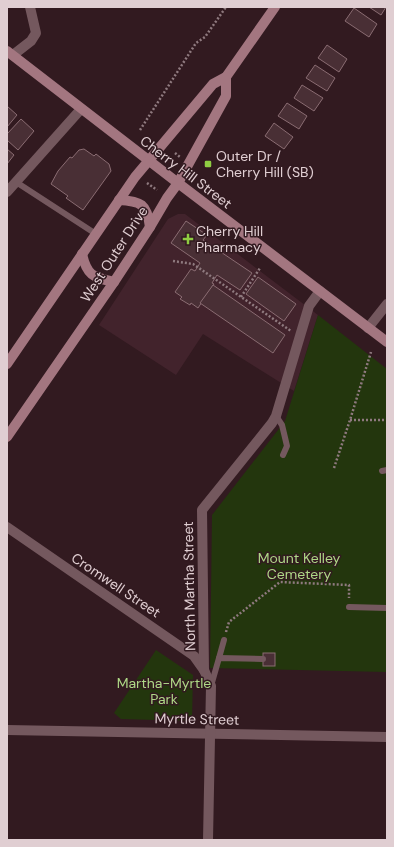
<svg xmlns="http://www.w3.org/2000/svg" width="394" height="847" font-family="'DM Sans',sans-serif">
<style>
.built{fill:#42232c}
.green{fill:#23360d}
.building{fill:#492f35;stroke:#8a6c72}
.lines{fill:none;stroke-linecap:round;stroke-linejoin:round}
.path{stroke:#8f7a7f;stroke-width:2.5;stroke-dasharray:2 2;stroke-linecap:butt}
.lane{stroke:#74585e;stroke-width:6}
.street{stroke:#74585e;stroke-width:10}
.secondary{stroke:#a37680;stroke-width:10}
.poi-dot{fill:#8fcd42;stroke:#321a20;stroke-width:1.5}
.labels{text-anchor:middle;stroke-width:3;stroke-linejoin:round;paint-order:stroke}
.poi-label{font-size:14px;fill:#e0ced2;stroke:#321a20;text-anchor:start}
.street-label{font-size:14px;fill:#e0ced2;stroke:#321a20}
.park-label{font-size:14px;fill:#aed886;stroke:#321a20}
</style>
<rect width="100%" height="100%" fill="#321a20"/>
<!-- built -->
<path class="built" d="M178,214H185L318,315L294,391L203,334L176,375L99,325L168,219Z"/>
<!-- green -->
<g class="green">
<path d="M318,315L387,369L386,672L210,668L212,515L285,421Z"/>
<path d="M156,650L193,675L192,721L121,719L114,713Z"/>
</g>
<!-- building -->
<g class="building">
<path d="M369,7H386L381,15Z"/>
<path d="M354,8L377,24L369,37L345,21Z"/>
<path d="M327,45L347,59L339,72L318,58Z"/>
<path d="M315,65L335,78L327,91L306,78Z"/>
<path d="M302,85L323,98L314,111L294,98Z"/>
<path d="M287,103L307,116L299,129L278,116Z"/>
<path d="M7,106L17,115L7,127Z"/>
<path d="M21,119L34,131L18,150L7,140V134Z"/>
<path d="M274,123L293,137L284,149L265,136Z"/>
<path d="M7,149L14,155L7,164Z"/>
<path d="M84,149L94,156L96,154L109,164L111,171L83,210L66,198L68,196L51,184L58,171L70,157L72,158L79,150Z"/>
<path d="M186,221L207,235L203,240L252,273L240,290L217,275L212,283L214,284L198,308L191,303L190,305L180,299L182,297L175,292L191,269L195,271L200,263L171,243Z"/>
<path d="M258,277L296,304L284,321L246,294Z"/>
<path d="M213,285L285,335L273,353L200,303Z"/>
<rect x="263" y="653" width="12" height="13"/>
</g>
<g class="lines">
<!-- path -->
<g class="path">
<path d="M140,130L196,43L205,37L226,7"/>
<path d="M175,153L180,157"/>
<path d="M147,183L157,190"/>
<path d="M173,261L193,264L291,331"/>
<path d="M241,297L260,268"/>
<path d="M350,420H387"/>
<path d="M334,468L350,420L371,352"/>
<path d="M226,632L229,622L280,582L349,585V598"/>
</g>
<!-- lane -->
<g class="lane">
<path d="M16,182L96,234"/>
<path d="M276,416L282,425L287,446L283,455"/>
<path d="M382,471L387,470"/>
<path d="M349,607L387,608"/>
<path d="M219,658L224,640"/>
<path d="M211,686L219,658L263,659"/>
</g>
<!-- street -->
<g class="street">
<path d="M13,55L31,41L36,33L30,7"/>
<path d="M7,192L81,109"/>
<path d="M368,328L387,304"/>
<path d="M7,527L194,656L204,670"/>
<path d="M7,730L387,737"/>
<path d="M208,840L211,686L204,670L202,510L272,423L276,416L309,306L320,291"/>
</g>
<!-- secondary -->
<g class="secondary">
<path d="M7,51L178,183L387,342"/>
<path d="M119,200C141,201 147,204 150,227"/>
<path d="M82,254C87,276 93,277 114,282"/>
<path d="M7,364L135,177L213,84L226,77L275,7"/>
<path d="M7,437L114,282L150,227L167,198L178,183L226,96V77"/>
</g>
</g>
<!-- markers -->
<g class="poi-dot">
<rect x="204" y="160" width="8" height="8" rx="2"/>
<path d="M186 233h4v4h4v4h-4v4h-4v-4h-4v-4h4z"/>
</g>
<g class="labels">
<!-- poi labels -->
<g class="poi-label">
<text x="216" y="161">Outer Dr /<tspan x="216" dy="16">Cherry Hill (SB)</tspan></text>
<text x="196" y="236">Cherry Hill<tspan x="196" dy="16">Pharmacy</tspan></text>
</g>
<!-- street labels -->
<g class="street-label">
<text transform="translate(186 172) rotate(37)" y="5">Cherry Hill Street</text>
<text transform="translate(114 254) rotate(-57)" y="5">West Outer Drive</text>
<text transform="translate(116 585) rotate(34)" y="5">Cromwell Street</text>
<text transform="translate(189 586) rotate(-91)" y="5">North Martha Street</text>
<text transform="translate(197 719) rotate(1)" y="5">Myrtle Street</text>
</g>
<!-- park labels -->
<g class="park-label">
<text x="299" y="563">Mount Kelley<tspan x="299" dy="16">Cemetery</tspan></text>
<text x="164" y="688">Martha-Myrtle<tspan x="164" dy="16">Park</tspan></text>
</g>
</g>
<!-- border -->
<rect width="394" height="847" fill="none" stroke="#e0ced2" stroke-width="16"/>
</svg>
